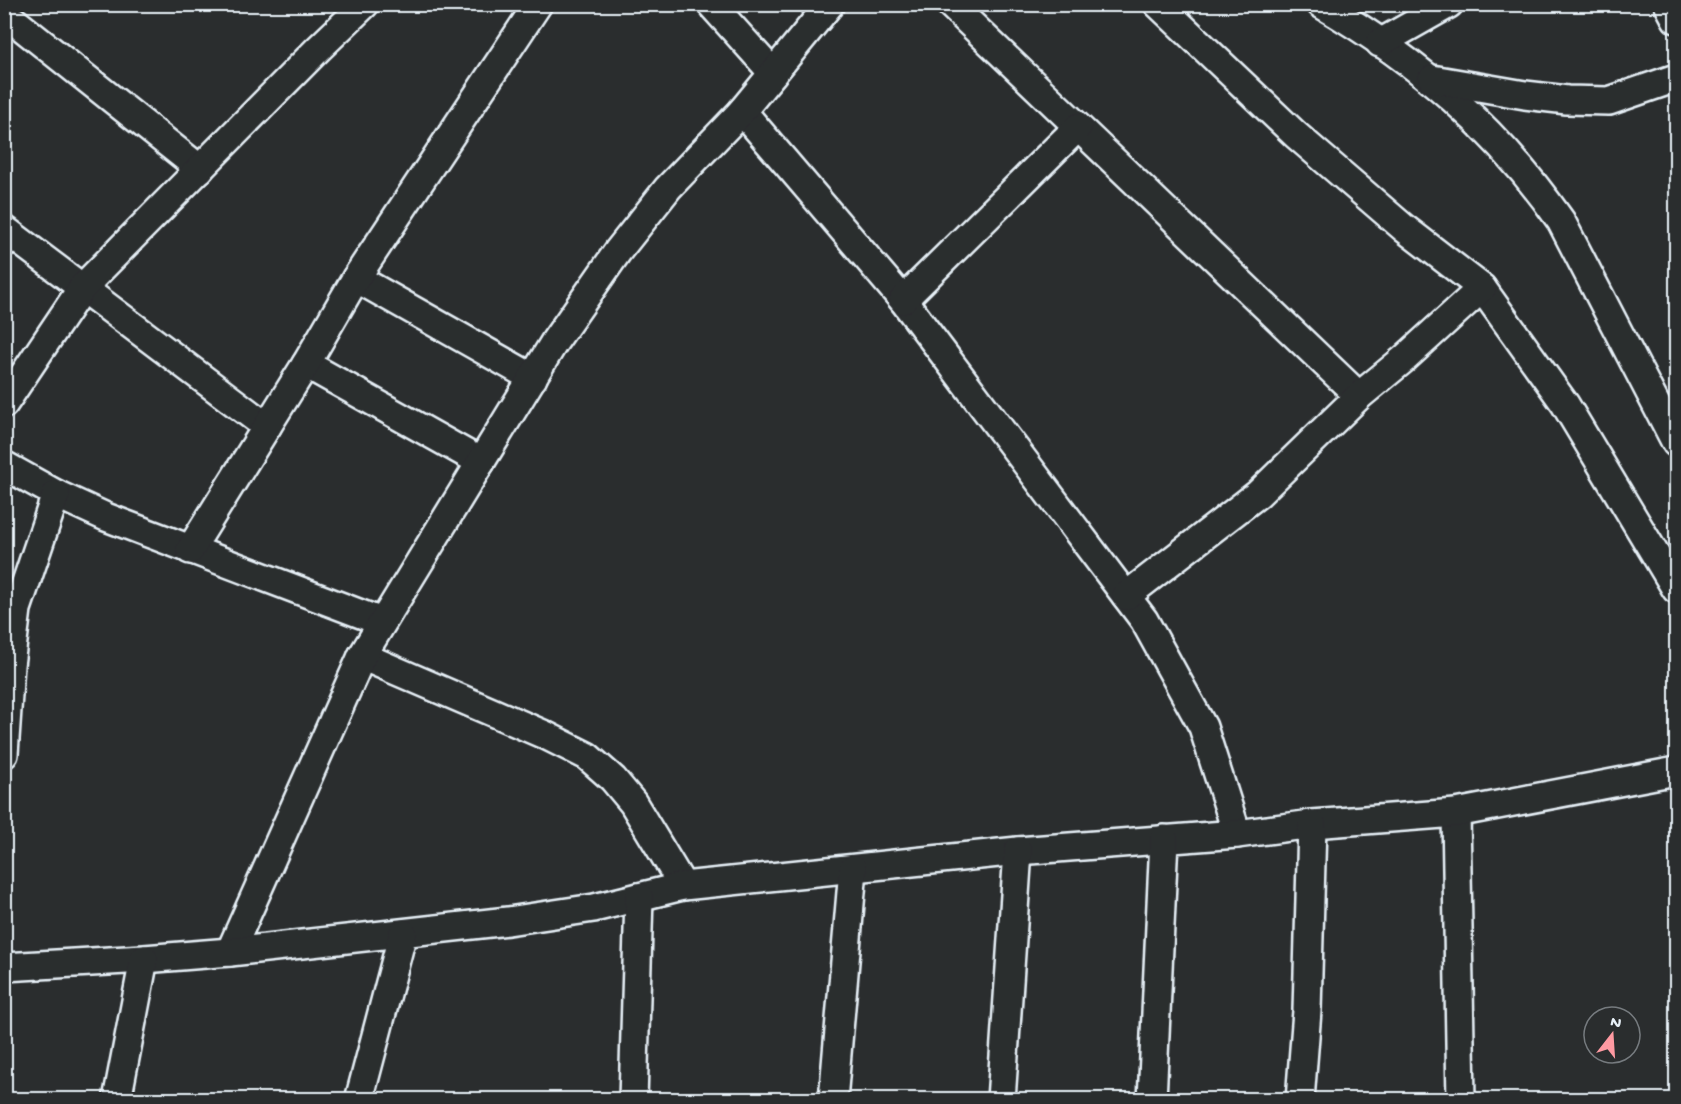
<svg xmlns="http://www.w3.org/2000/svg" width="1681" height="1104" font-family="'Gochi Hand',sans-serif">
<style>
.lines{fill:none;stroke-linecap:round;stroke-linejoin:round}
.street-casing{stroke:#e8f1f8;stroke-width:32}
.street{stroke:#2a2d2e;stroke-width:27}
</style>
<rect width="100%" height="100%" fill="#2a2d2e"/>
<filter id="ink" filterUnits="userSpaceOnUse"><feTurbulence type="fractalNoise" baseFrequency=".0167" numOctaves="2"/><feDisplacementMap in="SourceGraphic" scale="12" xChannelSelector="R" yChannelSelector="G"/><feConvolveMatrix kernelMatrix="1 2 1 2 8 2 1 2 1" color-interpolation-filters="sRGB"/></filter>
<g filter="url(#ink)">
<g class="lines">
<defs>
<g id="street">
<path d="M711,4L773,73"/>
<path d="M950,4L1359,396"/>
<path d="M1321,4C1418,61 1497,129 1561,221L1676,443"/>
<path d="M1668,4L1676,19"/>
<path d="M13,20L200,169"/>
<path d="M1380,43L1449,4"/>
<path d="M1432,79L1525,95L1567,100L1609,101L1676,78"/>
<path d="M742,111L903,300L1144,620L1203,727L1237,834"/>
<path d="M4,229L267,427"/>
<path d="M356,278L533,378"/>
<path d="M1482,288L1565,404L1676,589"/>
<path d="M903,300L1078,127"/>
<path d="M306,364L481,462"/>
<path d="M4,404L82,288L318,49L365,4"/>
<path d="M4,465L56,494L106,517L382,622"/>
<path d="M190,550L306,364L356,278L538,4"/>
<path d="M1126,596L1258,494L1359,396L1404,359L1482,288L1404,228L1296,135L1158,4"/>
<path d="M362,656L545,735L587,756L613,779L633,803L683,886"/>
<path d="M4,754L10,665L17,609L56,494"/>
<path d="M1456,813L1461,1100"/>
<path d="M230,952L362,656L555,341L618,251L668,188L742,111L830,4"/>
<path d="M4,967L144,959L230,952L508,921L594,908L683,886L1018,851L1237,834L1312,824L1456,813L1676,771"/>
<path d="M117,1100L144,959"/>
<path d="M359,1100L403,933"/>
<path d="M633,1100L639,897"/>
<path d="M833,1100L853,869"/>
<path d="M1001,1100L1018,851"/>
<path d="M1152,1100L1164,839"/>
<path d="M1300,1100L1307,1011L1312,824"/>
</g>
</defs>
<!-- street casing -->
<use href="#street" class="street-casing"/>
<!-- street -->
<use href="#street" class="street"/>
</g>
</g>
<!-- margin -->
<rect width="1681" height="1104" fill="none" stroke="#2a2d2e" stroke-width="24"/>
<rect x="12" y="12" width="1657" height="1080" fill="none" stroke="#e8f1f8" stroke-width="2" filter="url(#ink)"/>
<!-- north arrow -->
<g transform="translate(1612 1035) rotate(17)"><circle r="28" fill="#2a2d2e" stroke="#767b7f" stroke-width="1.5"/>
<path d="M0-4.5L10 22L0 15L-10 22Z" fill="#ff9aa2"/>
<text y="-9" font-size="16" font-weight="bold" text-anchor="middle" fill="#e8f1f8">N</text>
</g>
</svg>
